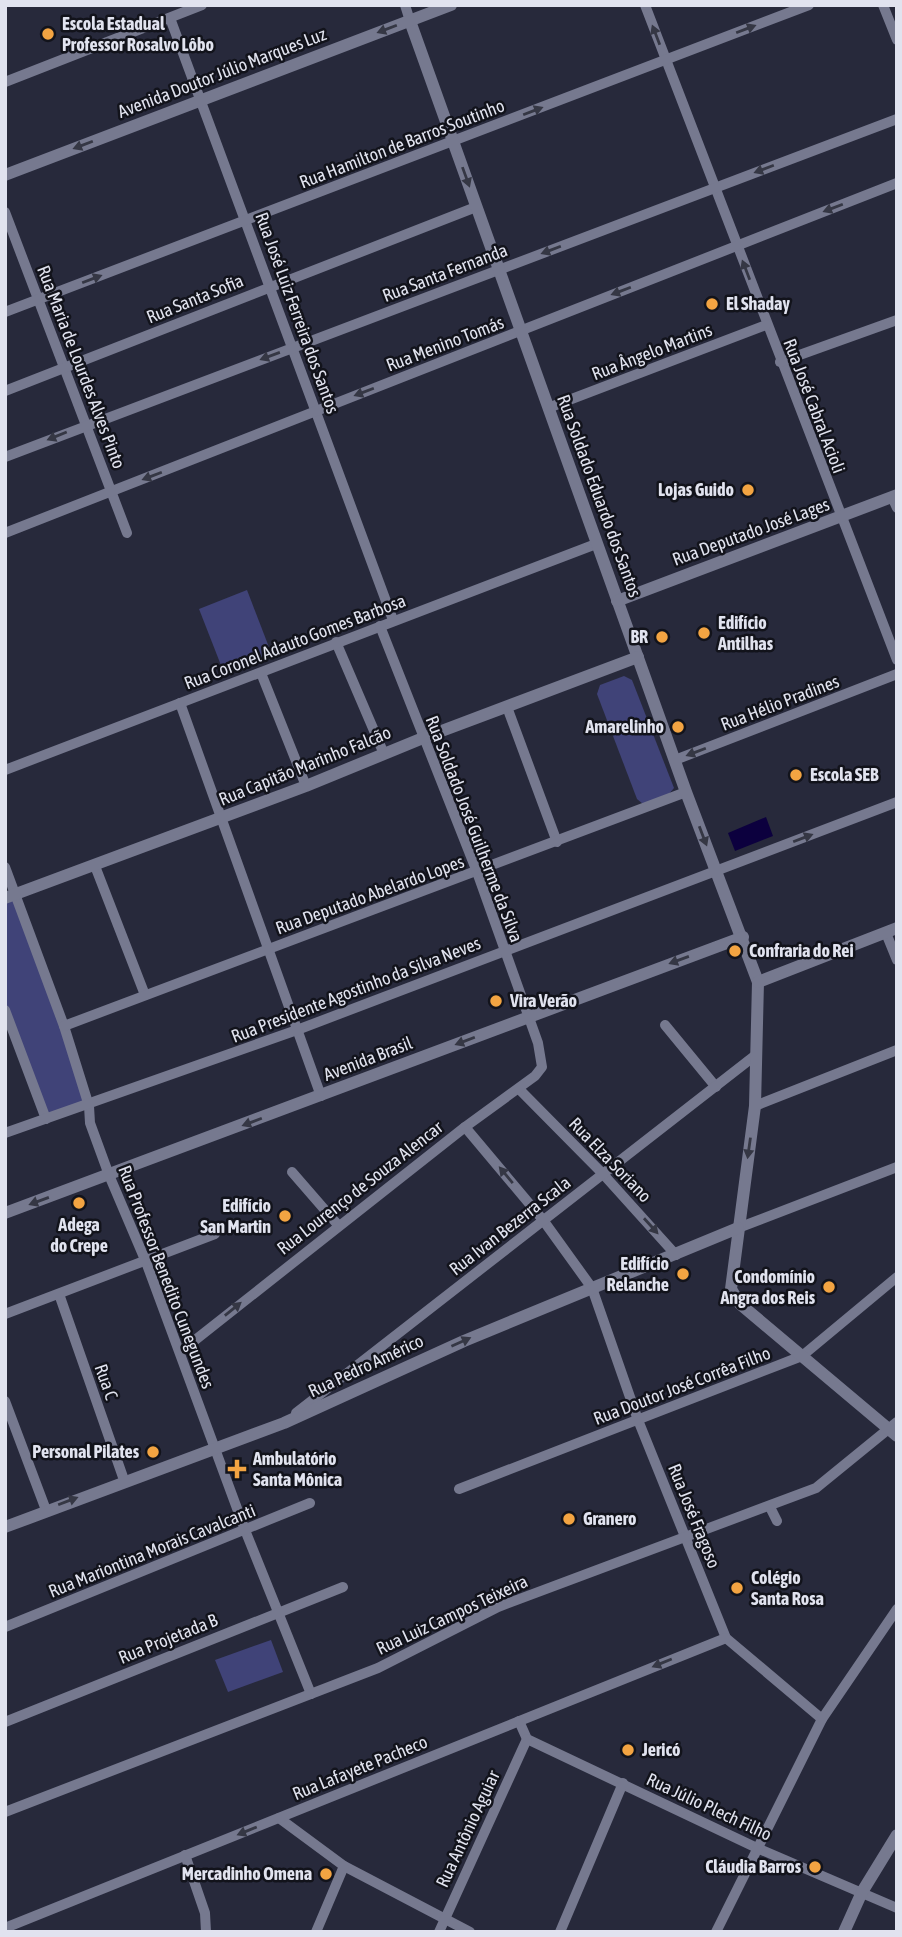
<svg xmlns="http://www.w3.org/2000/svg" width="902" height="1937" font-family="'Asap Condensed',sans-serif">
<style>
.green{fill:#404378}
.water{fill:#0c003e}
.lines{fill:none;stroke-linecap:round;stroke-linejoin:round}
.minor{stroke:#76798f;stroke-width:10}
.tertiary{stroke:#76798f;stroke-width:12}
.oneway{fill:#353744}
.poi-dot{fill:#f3a442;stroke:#12131b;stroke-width:2.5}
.labels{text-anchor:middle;stroke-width:5;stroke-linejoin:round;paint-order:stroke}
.poi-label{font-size:18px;font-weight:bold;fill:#e1e3ef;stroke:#12131b;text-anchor:start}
.street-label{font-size:18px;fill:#e1e3ef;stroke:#12131b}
</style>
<rect width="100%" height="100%" fill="#27293b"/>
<!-- green -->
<g class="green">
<path d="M247,590L272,655L224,673L199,609Z"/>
<path d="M624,676L632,680L674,788L668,795L643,804L637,799L597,694L600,685Z"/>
<path d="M15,894L89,1106L46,1119L5,1010V898Z"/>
<path d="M271,1640L283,1672L228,1692L215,1660Z"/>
</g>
<!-- water -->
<path class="water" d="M766,817L773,836L735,851L728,833Z"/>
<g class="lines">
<!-- minor -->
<g class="minor">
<path d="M405,5L410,21"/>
<path d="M645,5L897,660"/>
<path d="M883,5L897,40"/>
<path d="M170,18L393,620"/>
<path d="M5,82L202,5"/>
<path d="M5,212L127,533"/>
<path d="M5,312L809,5"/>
<path d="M780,362L897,320"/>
<path d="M5,391L476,207"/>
<path d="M548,408L766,325"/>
<path d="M5,457L897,119"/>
<path d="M892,497L897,508"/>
<path d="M5,533L897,183"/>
<path d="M336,642L384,754"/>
<path d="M261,673L306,786"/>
<path d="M180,703L321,1096"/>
<path d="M507,707L557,842"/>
<path d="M675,760L897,674"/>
<path d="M5,770L596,544"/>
<path d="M95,866L145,995"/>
<path d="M5,867L64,1026L89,1106L90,1123L109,1175L146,1262L245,1530L311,1694"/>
<path d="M886,933L897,960"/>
<path d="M5,1010L46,1119"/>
<path d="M665,1025L716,1087"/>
<path d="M64,1026L686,792"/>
<path d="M519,1089L603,1174L676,1255"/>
<path d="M755,1106L897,1050"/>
<path d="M465,1127L543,1220L592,1288L638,1420L726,1638L822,1719"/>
<path d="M5,1133L297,1030L897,802"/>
<path d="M292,1172L338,1225"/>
<path d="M738,1228L897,1167"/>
<path d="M59,1294L124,1480"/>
<path d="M5,1314L215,1234"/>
<path d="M180,1352L465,1127L535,1076L542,1067L538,1043L477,872L380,626"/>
<path d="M5,1401L46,1510"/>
<path d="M296,1413L757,1054"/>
<path d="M459,1489L802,1356L897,1277"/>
<path d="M770,1507L777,1521"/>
<path d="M5,1627L310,1503"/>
<path d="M519,1721L527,1739L757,1848L897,1908"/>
<path d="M5,1722L343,1587"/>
<path d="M5,1812L378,1668L498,1607L816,1488L897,1422"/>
<path d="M279,1818L344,1866L470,1932"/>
<path d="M185,1855L205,1913L206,1932"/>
<path d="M5,1928L726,1638"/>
<path d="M316,1932L344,1866"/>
<path d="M439,1932L527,1739"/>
<path d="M560,1932L623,1783"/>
<path d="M716,1932L822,1719L897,1609"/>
</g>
<!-- tertiary -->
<g class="tertiary">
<path d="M410,21L686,792L758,982L755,1106L731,1289L740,1304L897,1436"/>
<path d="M5,175L451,5"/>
<path d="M617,601L897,495"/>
<path d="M5,898L306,786L423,738L638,657"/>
<path d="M758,982L897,928"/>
<path d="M5,1213L743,937"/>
<path d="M5,1527L284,1423L464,1341L738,1228"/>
<path d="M844,1932L862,1892L897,1835"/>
</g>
</g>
<!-- one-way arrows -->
<defs><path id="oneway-solid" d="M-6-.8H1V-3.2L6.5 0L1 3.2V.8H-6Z" transform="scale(1.75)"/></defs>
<g class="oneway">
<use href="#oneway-solid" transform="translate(387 29) rotate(159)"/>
<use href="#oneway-solid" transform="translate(746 29) rotate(-21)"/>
<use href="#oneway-solid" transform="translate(656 35) rotate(-111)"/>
<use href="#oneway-solid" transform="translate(533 111) rotate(-21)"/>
<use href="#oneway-solid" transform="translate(83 145) rotate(159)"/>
<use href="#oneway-solid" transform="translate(764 169) rotate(159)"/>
<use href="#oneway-solid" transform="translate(466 177) rotate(70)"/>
<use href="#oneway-solid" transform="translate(833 208) rotate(159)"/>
<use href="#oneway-solid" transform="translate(551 250) rotate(159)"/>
<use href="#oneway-solid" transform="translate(746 270) rotate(-111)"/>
<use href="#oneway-solid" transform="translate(92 279) rotate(-21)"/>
<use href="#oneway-solid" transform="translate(621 291) rotate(159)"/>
<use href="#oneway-solid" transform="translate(270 356) rotate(160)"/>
<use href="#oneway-solid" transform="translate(364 392) rotate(159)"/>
<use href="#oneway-solid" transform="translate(57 436) rotate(158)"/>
<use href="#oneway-solid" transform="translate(152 476) rotate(159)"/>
<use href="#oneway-solid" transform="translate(696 752) rotate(159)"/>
<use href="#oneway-solid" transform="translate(703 836) rotate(69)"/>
<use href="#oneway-solid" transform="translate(803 838) rotate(-21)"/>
<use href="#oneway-solid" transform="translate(679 960) rotate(160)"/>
<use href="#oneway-solid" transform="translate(465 1041) rotate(159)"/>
<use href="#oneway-solid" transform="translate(252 1122) rotate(159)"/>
<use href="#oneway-solid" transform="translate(749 1148) rotate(98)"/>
<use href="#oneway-solid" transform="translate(506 1175) rotate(-130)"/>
<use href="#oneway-solid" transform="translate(39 1201) rotate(160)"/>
<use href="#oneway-solid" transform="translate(651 1226) rotate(48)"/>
<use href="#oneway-solid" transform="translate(233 1309) rotate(-39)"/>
<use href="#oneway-solid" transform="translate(461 1342) rotate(-24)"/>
<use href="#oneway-solid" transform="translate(68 1501) rotate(-21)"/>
<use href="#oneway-solid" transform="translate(662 1663) rotate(158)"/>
<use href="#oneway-solid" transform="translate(247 1831) rotate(158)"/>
</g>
<!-- markers -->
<g class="poi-dot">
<circle cx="48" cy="34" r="7"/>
<circle cx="712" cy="304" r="7"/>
<circle cx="748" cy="490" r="7"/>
<circle cx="704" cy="633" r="7"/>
<circle cx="662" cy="637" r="7"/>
<circle cx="678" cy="727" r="7"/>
<circle cx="796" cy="775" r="7"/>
<circle cx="735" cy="951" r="7"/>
<circle cx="496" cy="1001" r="7"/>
<circle cx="79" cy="1203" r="7"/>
<circle cx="285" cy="1216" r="7"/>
<circle cx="683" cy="1274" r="7"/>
<circle cx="829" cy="1287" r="7"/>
<circle cx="153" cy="1452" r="7"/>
<path d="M233.5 1458.5h7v7h7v7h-7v7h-7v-7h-7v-7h7z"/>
<circle cx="569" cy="1519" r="7"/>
<circle cx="737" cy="1588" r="7"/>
<circle cx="628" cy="1750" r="7"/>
<circle cx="815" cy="1867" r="7"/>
<circle cx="326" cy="1874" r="7"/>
</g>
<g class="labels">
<!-- poi labels -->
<g class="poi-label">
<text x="62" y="30">Escola Estadual<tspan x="62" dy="21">Professor Rosalvo Lôbo</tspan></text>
<text x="726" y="310">El Shaday</text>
<text x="734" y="496" text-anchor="end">Lojas Guido</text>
<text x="718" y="629">Edifício<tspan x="718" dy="21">Antilhas</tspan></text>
<text x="648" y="643" text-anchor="end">BR</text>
<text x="664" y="733" text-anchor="end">Amarelinho</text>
<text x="810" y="781">Escola SEB</text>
<text x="749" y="957">Confraria do Rei</text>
<text x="510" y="1007">Vira Verão</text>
<text x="271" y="1212" text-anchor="end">Edifício<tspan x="271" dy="21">San Martin</tspan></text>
<text x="79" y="1231" text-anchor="middle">Adega<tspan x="79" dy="21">do Crepe</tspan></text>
<text x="669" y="1270" text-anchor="end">Edifício<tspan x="669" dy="21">Relanche</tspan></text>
<text x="815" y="1283" text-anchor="end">Condomínio<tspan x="815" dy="21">Angra dos Reis</tspan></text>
<text x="139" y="1458" text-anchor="end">Personal Pilates</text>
<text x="253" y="1465">Ambulatório<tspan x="253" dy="21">Santa Mônica</tspan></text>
<text x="583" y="1525">Granero</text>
<text x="751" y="1584">Colégio<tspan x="751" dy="21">Santa Rosa</tspan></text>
<text x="642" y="1756">Jericó</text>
<text x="801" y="1873" text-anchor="end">Cláudia Barros</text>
<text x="312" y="1880" text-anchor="end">Mercadinho Omena</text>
</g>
<!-- street labels -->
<g class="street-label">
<text transform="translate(222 73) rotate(-21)" y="6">Avenida Doutor Júlio Marques Luz</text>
<text transform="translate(402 144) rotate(-21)" y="6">Rua Hamilton de Barros Soutinho</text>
<text transform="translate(445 273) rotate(-21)" y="6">Rua Santa Fernanda</text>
<text transform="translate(195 299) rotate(-22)" y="6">Rua Santa Sofia</text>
<text transform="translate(297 313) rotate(70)" y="6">Rua José Luiz Ferreira dos Santos</text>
<text transform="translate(445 344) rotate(-21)" y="6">Rua Menino Tomás</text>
<text transform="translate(652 352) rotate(-21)" y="6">Rua Ângelo Martins</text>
<text transform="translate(81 367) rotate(69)" y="6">Rua Maria de Lourdes Alves Pinto</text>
<text transform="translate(814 406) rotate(69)" y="6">Rua José Cabral Acioli</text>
<text transform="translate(599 496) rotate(70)" y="6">Rua Soldado Eduardo dos Santos</text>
<text transform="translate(751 532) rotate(-20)" y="6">Rua Deputado José Lages</text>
<text transform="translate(295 642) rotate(-21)" y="6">Rua Coronel Adauto Gomes Barbosa</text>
<text transform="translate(780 703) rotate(-21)" y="6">Rua Hélio Pradines</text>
<text transform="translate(305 766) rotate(-22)" y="6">Rua Capitão Marinho Falcão</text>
<text transform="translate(474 829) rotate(69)" y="6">Rua Soldado José Guilherme da Silva</text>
<text transform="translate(370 895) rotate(-20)" y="6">Rua Deputado Abelardo Lopes</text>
<text transform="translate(356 990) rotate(-21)" y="6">Rua Presidente Agostinho da Silva Neves</text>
<text transform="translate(368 1059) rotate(-21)" y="6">Avenida Brasil</text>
<text transform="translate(610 1160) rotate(46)" y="6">Rua Elza Soriano</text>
<text transform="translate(360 1188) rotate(-38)" y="6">Rua Lourenço de Souza Alencar</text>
<text transform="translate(510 1226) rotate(-38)" y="6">Rua Ivan Bezerra Scala</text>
<text transform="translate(166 1277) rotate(69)" y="6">Rua Professor Benedito Cunegundes</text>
<text transform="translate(366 1366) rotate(-25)" y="6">Rua Pedro Américo</text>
<text transform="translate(106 1382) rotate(71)" y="6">Rua C</text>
<text transform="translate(682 1386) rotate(-21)" y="6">Rua Doutor José Corrêa Filho</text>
<text transform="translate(694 1516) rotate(68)" y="6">Rua José Fragoso</text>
<text transform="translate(152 1551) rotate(-22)" y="6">Rua Mariontina Morais Cavalcanti</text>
<text transform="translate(452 1615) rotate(-25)" y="6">Rua Luiz Campos Teixeira</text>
<text transform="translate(168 1639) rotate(-22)" y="6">Rua Projetada B</text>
<text transform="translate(360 1768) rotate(-22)" y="6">Rua Lafayete Pacheco</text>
<text transform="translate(709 1807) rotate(25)" y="6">Rua Júlio Plech Filho</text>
<text transform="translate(468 1829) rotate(-65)" y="6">Rua Antônio Aguiar</text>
</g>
</g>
<!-- border -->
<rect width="902" height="1937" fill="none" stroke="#e1e3ef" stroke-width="14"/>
</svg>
